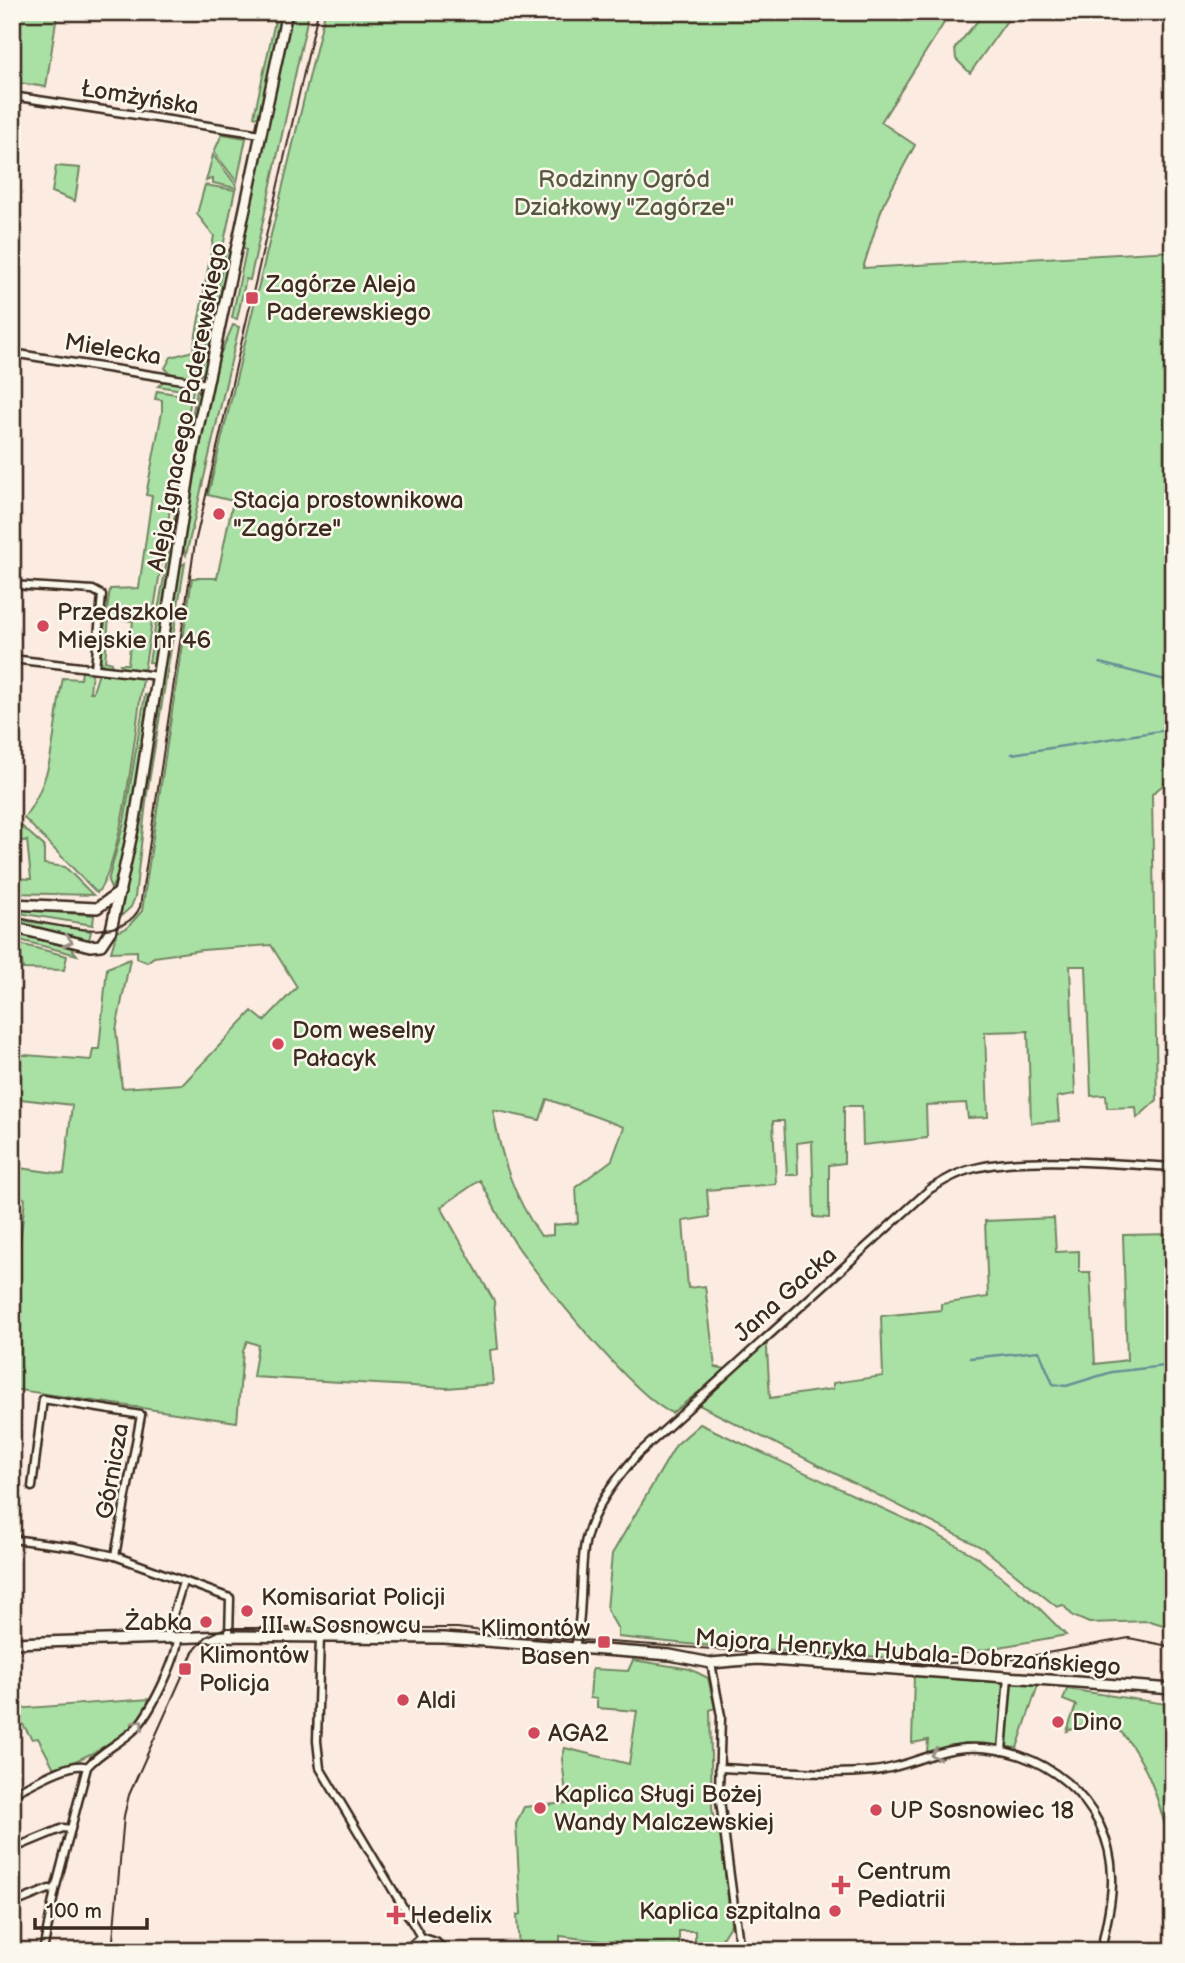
<svg xmlns="http://www.w3.org/2000/svg" width="1185" height="1963" font-family="'Balsamiq Sans',sans-serif">
<style>
.green{fill:#a9e1a5;stroke:#728662;stroke-width:2;fill-rule:evenodd}
.lines{fill:none;stroke-linecap:round;stroke-linejoin:round}
.stream{stroke:#679094;stroke-width:2.5}
.street-casing{stroke:#3b2a1e;stroke-width:11}
.secondary-casing{stroke:#3b2a1e;stroke-width:14}
.street{stroke:#fbf7ec;stroke-width:6}
.secondary{stroke:#fbf7ec;stroke-width:9}
.tram{stroke:#3b2a1e;stroke-width:2}
.oneway{stroke:#9b9085}
.poi-dot{fill:#d1495b;stroke:#fbf7ec;stroke-width:2.5}
.labels{text-anchor:middle;stroke-width:5;stroke-linejoin:round;paint-order:stroke}
.street-label{font-size:24px;fill:#3b2a1e;stroke:#fbf7ec}
.park-label{font-size:24px;fill:#565840;stroke:#fbf7ec}
.poi-label{font-size:24px;fill:#3b2a1e;stroke:#fbf7ec;text-anchor:start}
</style>
<rect width="100%" height="100%" fill="#fbebe1"/>
<filter id="ink" filterUnits="userSpaceOnUse"><feTurbulence type="fractalNoise" baseFrequency=".0143" numOctaves="2"/><feDisplacementMap in="SourceGraphic" scale="14" xChannelSelector="R" yChannelSelector="G"/><feConvolveMatrix kernelMatrix="1 2 1 2 8 2 1 2 1" color-interpolation-filters="sRGB"/></filter>
<g filter="url(#ink)">
<!-- green -->
<g class="green">
<path d="M12,12L57,15L46,87L12,82Z"/>
<path d="M277,12H283L260,119L254,116Z"/>
<path d="M292,12H309L250,280L246,279L237,319L232,318L246,250L242,248Z"/>
<path d="M325,12H951L881,122L915,145L883,205L863,268L1173,251V777L1152,794L1157,1100L1137,1118L1136,1107L1107,1108L1106,1095L1091,1096L1086,966H1070L1075,1094L1057,1097L1059,1121L1031,1123L1028,1031L985,1032L988,1117L968,1118L966,1103L926,1105L927,1138L863,1145L862,1106H844V1163L829,1165V1218L814,1217L812,1141L797,1143L798,1175H787L784,1121H773L776,1184L707,1190L709,1217L683,1221L688,1288L705,1286L715,1367L726,1369L766,1333L770,1398L833,1389V1383L883,1376L881,1316L941,1310V1304L988,1297L985,1221L1054,1218L1056,1252L1079,1251V1272H1090L1095,1364L1127,1360L1123,1235L1173,1234V1628L1150,1621L1089,1623L1073,1616L1063,1605L1057,1607L983,1548L699,1405L708,1397L700,1391L672,1413C635,1398 531,1270 508,1232C498,1215 489,1197 480,1180L441,1207L494,1301L498,1349L490,1350L493,1384L447,1388L253,1377L258,1345L247,1341L243,1351L237,1422L12,1389V1283L16,1279L25,1199L12,1190V1167L64,1174L72,1105L12,1098V1054L91,1060L93,1049H99L107,968L130,959L116,1030L122,1088L183,1084L252,1011L264,1021L297,987L271,945L202,950L154,957L147,962L137,958V951L111,952L117,932L127,928L142,911L192,578H217L233,501L208,495ZM547,1099L624,1127L612,1160L576,1187L578,1223L553,1225V1235L541,1236C513,1196 501,1158 493,1110L540,1120Z"/>
<path d="M985,12H1013L970,73L956,59L955,48Z"/>
<path d="M222,134L246,138L237,182L214,152Z"/>
<path d="M213,155L236,185V188L213,183V178L206,181Z"/>
<path d="M56,166L80,168L75,201L52,192Z"/>
<path d="M205,185L235,190L195,379L170,373L165,368L171,357L193,351L214,236L197,214Z"/>
<path d="M226,250H230L207,369L199,377Z"/>
<path d="M233,325L239,327L186,555L182,545L215,366Z"/>
<path d="M164,381L194,386L178,460L144,671L123,669L120,664H128L133,621L109,618L105,661L112,663L111,667L104,666L100,659L110,589L139,588L152,496L146,495L162,412V400L155,399L157,391L188,396V391L158,386Z"/>
<path d="M197,389L201,396L155,663L149,662Z"/>
<path d="M185,563L147,794L135,897L131,907L120,917L138,830L179,567Z"/>
<path d="M82,671L92,672L90,692H93L99,673L143,678C136,723 123,862 97,893L24,818C58,771 51,732 63,678L81,679Z"/>
<path d="M145,695L148,696C139,754 139,836 111,889L108,881L124,822Z"/>
<path d="M18,823L44,846V864L65,867L93,895L12,893V878L31,879L27,840L12,844V826Z"/>
<path d="M12,909L94,915L93,925L12,912Z"/>
<path d="M12,919L91,931L89,940L12,921Z"/>
<path d="M12,932L71,948L77,955L12,938Z"/>
<path d="M12,942L67,956L64,970L23,969L22,960L12,959Z"/>
<path d="M700,1424L929,1530L977,1557L1039,1608L1066,1635L927,1660L698,1645L618,1637V1629L607,1610L612,1554L676,1445Z"/>
<path d="M633,1660L690,1669L708,1678L715,1708L710,1710L712,1808L714,1821H719L731,1924L716,1948H695V1931H679V1951L560,1936V1951H519L517,1915L521,1914L516,1824L524,1807L567,1803L562,1759L565,1748L629,1764L637,1711L597,1708V1699L590,1698L592,1669L628,1671Z"/>
<path d="M914,1676L1038,1685L1017,1748L965,1743L927,1752L928,1740L912,1743Z"/>
<path d="M1067,1689L1173,1705V1860C1162,1808 1148,1753 1106,1717L1067,1731L1076,1705L1063,1700Z"/>
<path d="M149,1699C140,1738 87,1755 55,1770L38,1738L32,1739L13,1709Z"/>
</g>
<g class="lines">
<!-- stream -->
<g class="stream">
<path d="M1100,663L1173,682"/>
<path d="M1012,754L1173,729"/>
<path d="M970,1358L1039,1351L1053,1384L1066,1386L1112,1372L1173,1365"/>
</g>
<defs>
<g id="street">
<path d="M12,96L261,134"/>
<path d="M12,353L208,384"/>
<path d="M12,585L93,590L102,595L95,668"/>
<path d="M12,659L158,676"/>
<path d="M32,1487L43,1399L141,1415L115,1556"/>
<path d="M12,1539L74,1547L115,1556L230,1598L229,1636"/>
<path d="M320,1636L317,1741L320,1768L421,1937L436,1942L445,1951"/>
<path d="M166,1638L183,1582"/>
<path d="M575,1647C583,1615 580,1581 584,1549C589,1513 615,1480 638,1454L930,1189C942,1182 954,1174 968,1170C1020,1154 1117,1164 1173,1167"/>
<path d="M711,1663L721,1716L719,1793L740,1951"/>
<path d="M1002,1751L1008,1677"/>
<path d="M719,1768C769,1770 823,1776 873,1771C905,1768 934,1750 966,1748C1040,1744 1111,1800 1112,1877C1113,1901 1105,1927 1101,1951"/>
<path d="M12,1794C29,1786 71,1760 87,1767"/>
<path d="M12,1849L63,1828L71,1829"/>
<path d="M12,1904L49,1889L55,1890"/>
<path d="M43,1951L55,1890L87,1767C101,1751 119,1744 134,1730C150,1715 177,1659 178,1638"/>
<path d="M405,1951L421,1937"/>
</g>
<g id="secondary">
<path d="M12,904L97,908L120,892"/>
<path d="M12,927L90,946L101,945L111,930L135,820L192,456L287,12"/>
<path d="M12,1643L229,1636L444,1638L670,1655L711,1663L757,1659L1173,1689"/>
</g>
</defs>
<!-- street casing -->
<use href="#street" class="street-casing"/>
<!-- secondary casing -->
<use href="#secondary" class="secondary-casing"/>
<!-- street -->
<use href="#street" class="street"/>
<!-- secondary -->
<use href="#secondary" class="secondary"/>
<!-- tram -->
<g class="tram">
<path d="M12,917C48,922 122,948 140,907L195,543L318,12"/>
<path d="M112,1951L124,1816L129,1795L193,1652L206,1637L225,1628H457L536,1637L932,1664L1009,1660L1129,1638L1173,1647"/>
</g>
</g>
<!-- one-way arrows -->
<defs><path id="oneway-chevron" d="M-2-3.5L2.5 0L-2 3.5" fill="none" stroke-width="1.6" stroke-linecap="round" stroke-linejoin="round" transform="scale(1.75)"/></defs>
<g class="oneway">
<use href="#oneway-chevron" transform="translate(68 941) rotate(14)"/>
<use href="#oneway-chevron" transform="translate(139 1724) rotate(-52)"/>
<use href="#oneway-chevron" transform="translate(935 1754) rotate(163)"/>
</g>
</g>
<!-- markers -->
<g class="poi-dot">
<rect x="245" y="291" width="14" height="14" rx="3.5"/>
<circle cx="219" cy="514" r="7"/>
<circle cx="43" cy="626" r="7"/>
<circle cx="278" cy="1044" r="7"/>
<circle cx="247" cy="1611" r="7"/>
<circle cx="206" cy="1622" r="7"/>
<rect x="597" y="1635" width="14" height="14" rx="3.5"/>
<rect x="178" y="1662" width="14" height="14" rx="3.5"/>
<circle cx="403" cy="1700" r="7"/>
<circle cx="1058" cy="1722" r="7"/>
<circle cx="534" cy="1733" r="7"/>
<circle cx="540" cy="1808" r="7"/>
<circle cx="876" cy="1810" r="7"/>
<path d="M837.5 1874.5h7v7h7v7h-7v7h-7v-7h-7v-7h7z"/>
<circle cx="835" cy="1911" r="7"/>
<path d="M392.5 1904.5h7v7h7v7h-7v7h-7v-7h-7v-7h7z"/>
</g>
<g class="labels">
<!-- street labels -->
<g class="street-label">
<text transform="translate(140 97) rotate(9)" y="8">Łomżyńska</text>
<text transform="translate(113 349) rotate(9)" y="8">Mielecka</text>
<text transform="translate(187 407) rotate(-79)" y="8">Aleja Ignacego Paderewskiego</text>
<text transform="translate(785 1294) rotate(-42)" y="8">Jana Gacka</text>
<text transform="translate(112 1471) rotate(-80)" y="8">Górnicza</text>
<text transform="translate(908 1652) rotate(4)" y="8">Majora Henryka Hubala-Dobrzańskiego</text>
</g>
<!-- park labels -->
<g class="park-label">
<text x="624" y="187">Rodzinny Ogród<tspan x="624" dy="28">Działkowy "Zagórze"</tspan></text>
</g>
<!-- poi labels -->
<g class="poi-label">
<text x="266" y="292">Zagórze Aleja<tspan x="266" dy="28">Paderewskiego</tspan></text>
<text x="233" y="508">Stacja prostownikowa<tspan x="233" dy="28">"Zagórze"</tspan></text>
<text x="57" y="620">Przedszkole<tspan x="57" dy="28">Miejskie nr 46</tspan></text>
<text x="292" y="1038">Dom weselny<tspan x="292" dy="28">Pałacyk</tspan></text>
<text x="261" y="1605">Komisariat Policji<tspan x="261" dy="28">III w Sosnowcu</tspan></text>
<text x="192" y="1630" text-anchor="end">Żabka</text>
<text x="590" y="1636" text-anchor="end">Klimontów<tspan x="590" dy="28">Basen</tspan></text>
<text x="199" y="1663">Klimontów<tspan x="199" dy="28">Policja</tspan></text>
<text x="417" y="1708">Aldi</text>
<text x="1072" y="1730">Dino</text>
<text x="548" y="1741">AGA2</text>
<text x="554" y="1802">Kaplica Sługi Bożej<tspan x="554" dy="28">Wandy Malczewskiej</tspan></text>
<text x="890" y="1818">UP Sosnowiec 18</text>
<text x="857" y="1879">Centrum<tspan x="857" dy="28">Pediatrii</tspan></text>
<text x="821" y="1919" text-anchor="end">Kaplica szpitalna</text>
<text x="410" y="1923">Hedelix</text>
</g>
</g>
<!-- margin -->
<rect width="1185" height="1963" fill="none" stroke="#fbf7ec" stroke-width="42"/>
<rect x="21" y="21" width="1143" height="1921" fill="none" stroke="#3b2a1e" stroke-width="2.5" filter="url(#ink)"/>
<!-- scale -->
<path d="M35 1918v10h112v-10" fill="none" stroke="#3b2a1e" stroke-width="3.5"/>
<text x="46" y="1918" font-size="21" fill="#3b2a1e" stroke="#fbf7ec" stroke-width="5" paint-order="stroke">100 m</text>
</svg>
